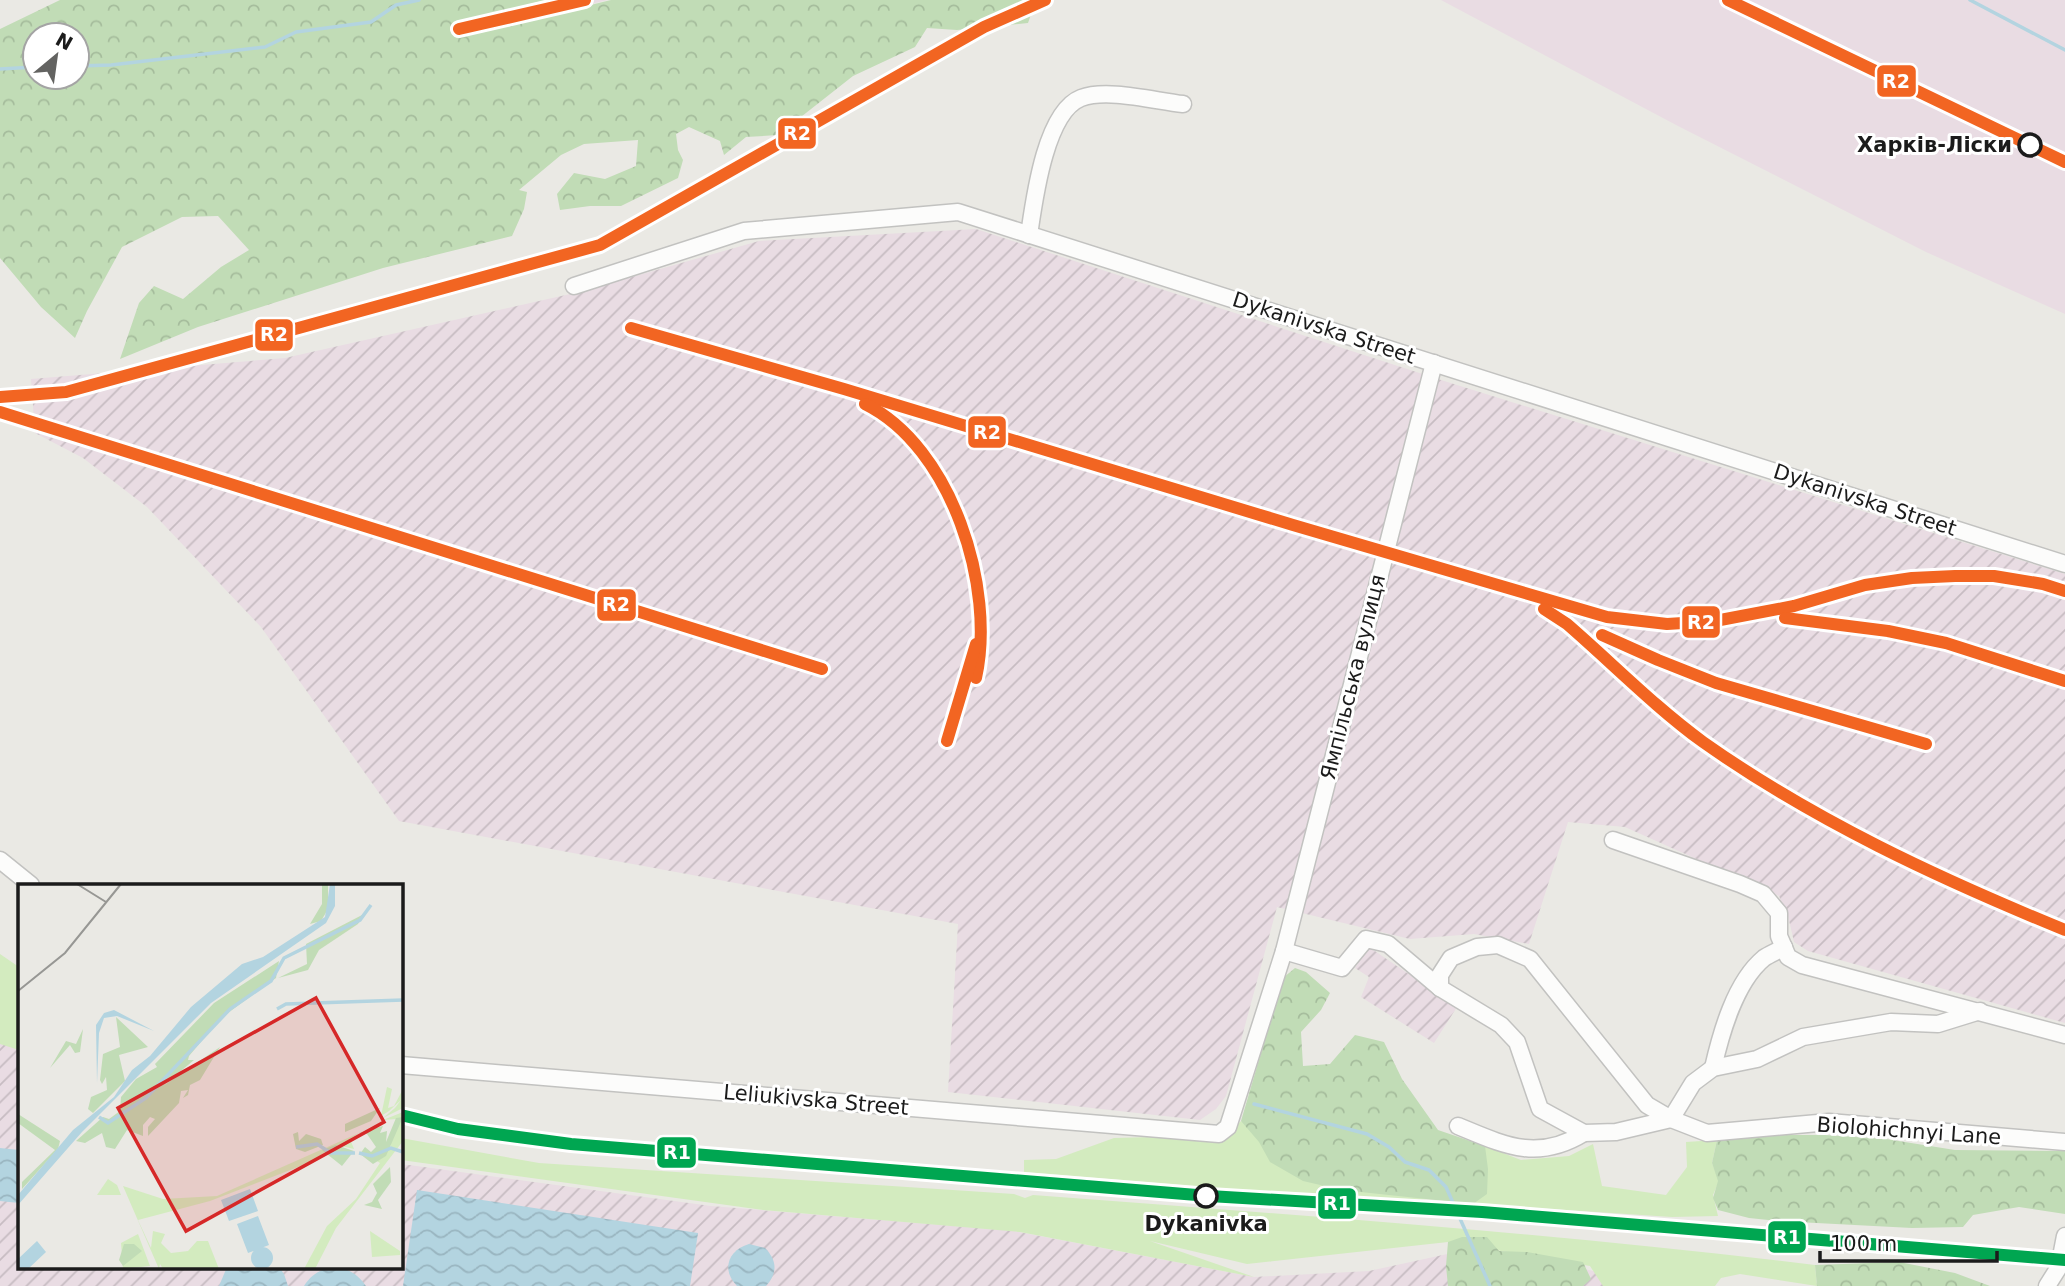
<svg xmlns="http://www.w3.org/2000/svg" width="2065" height="1286" font-family="'DejaVu Sans',sans-serif">
<style>
.industrial{fill:url(#industrial-furrows)}
.railway{fill:#e9dce3}
.grass{fill:#d3ebbf}
.forest{fill:url(#forest-crowns);fill-rule:evenodd}
.water{fill:url(#water-waves)}
.lines{fill:none;stroke-linecap:round;stroke-linejoin:round}
.stream{stroke:#b3d4e0;stroke-width:3.5}
.minor-casing{stroke:#c2c2c0;stroke-width:19}
.minor{stroke:#fcfcfb;stroke-width:16}
.rail-1-casing{stroke:#fff;stroke-width:18}
.rail-2-casing{stroke:#fff;stroke-width:18}
.rail-1{stroke:#00a651;stroke-width:12}
.rail-2{stroke:#f26522;stroke-width:12}
.stop-dot{fill:#fff;stroke:#1b1b1b;stroke-width:3.5}
.labels{text-anchor:middle;stroke-width:6;stroke-linejoin:round;paint-order:stroke}
.stop-label{font-size:21px;font-weight:bold;fill:#1b1b1b;stroke:#fff;text-anchor:end}
.street-label{font-size:21px;fill:#1b1b1b;stroke:#fff}
.inset-river{fill:none;stroke:#b3d4e0;stroke-width:3.5}
.inset-road{fill:none;stroke:#979794;stroke-width:2}
.view{fill:#d62828;fill-opacity:0.15;stroke:#d62828;stroke-width:3.5}
.inset-edge{fill:none;stroke:#1b1b1b;stroke-width:3.5}
.line-badge{stroke:#fff;stroke-width:2.5}
.badge-label{font-size:19px;text-anchor:middle;font-weight:bold;fill:#fff}
</style>
<defs>
<pattern id="industrial-furrows" width="10" height="10" patternUnits="userSpaceOnUse" patternTransform="scale(1.75)"><rect width="10" height="10" fill="#e9dce3"/><path d="M-1 1l2-2M0 10L10 0M9 11l2-2" fill="none" stroke="#c7bcc2"/></pattern>
<pattern id="forest-crowns" width="20" height="18" patternUnits="userSpaceOnUse" patternTransform="scale(1.75)"><rect width="20" height="18" fill="#c1dcb6"/><path d="M2 6a3 3 0 1 1 6 0M12 15a3 3 0 1 1 6 0" fill="none" stroke="#a5bc9c"/></pattern>
<pattern id="water-waves" width="16" height="10" patternUnits="userSpaceOnUse" patternTransform="scale(1.75)"><rect width="16" height="10" fill="#b3d4e0"/><path d="M0 5q4-4 8 0t8 0" fill="none" stroke="#99b5c0"/></pattern>
</defs>
<rect width="100%" height="100%" fill="#eae9e4"/>
<!-- industrial -->
<g class="industrial">
<path d="M976,229L1441,380L2065,574V1023L1808,951L1794,942L1788,916L1779,896L1625,827L1568,822L1529,944L1474,934L1410,939L1277,907L1226,1096L1216,1109L1200,1120L948,1092L958,924L399,821L261,627L147,507L83,458L35,433L31,379L285,358L579,292L759,241Z"/>
<path d="M1369,947L1457,1007L1434,1043L1361,997L1369,977L1355,968Z"/>
<path d="M0,1043L19,1049V1267H401V1165H409L711,1206L1014,1231L1254,1277L1369,1271L1452,1253L1541,1261L1652,1282L1655,1286H0Z"/>
</g>
<!-- railway -->
<g class="railway">
<path d="M546,0H607L460,37L458,22Z"/>
<path d="M1441,0H2065V314L1926,252L1678,126Z"/>
</g>
<!-- grass -->
<g class="grass">
<path d="M0,954L19,967V1050L0,1044Z"/>
<path d="M1241,1121L1298,1160L1438,1199L1375,1201L1024,1172V1160L1056,1159L1114,1138L1228,1135Z"/>
<path d="M401,1138L539,1163L1014,1194L1025,1198L1033,1195C1294,1215 1555,1233 1815,1265L1817,1286L1740,1274L1721,1278L1715,1286H1603L1590,1266L1448,1242L1247,1264L1150,1241L1254,1277L1020,1232L763,1210L401,1160Z"/>
<path d="M1717,1140L1712,1163L1719,1181L1713,1195L1718,1216L1672,1217L1473,1204L1485,1146L1521,1160L1569,1156L1593,1144L1602,1186L1666,1195L1687,1167L1686,1142Z"/>
</g>
<!-- forest -->
<g class="forest">
<path d="M60,0H546L459,22L460,37L611,0H1036L1028,23L957,30L927,28L915,47L853,76L778,135L746,137L724,155L720,141L689,127L676,134L678,150L683,160L678,178L621,206H590L560,210L557,194L574,173L605,179L636,166L638,140L584,144L561,155L519,190L527,192L524,209L512,236L383,268L198,327L120,359L139,303L154,286L183,299L221,267L249,250L218,216L182,217L122,247L87,311L75,338L41,307L0,258V29ZM77,35V77H35V35Z"/>
<path d="M1295,968L1306,972L1330,993L1321,1010L1301,1032L1303,1066L1330,1064L1355,1035L1384,1042L1402,1079L1438,1130L1485,1146L1488,1169L1487,1194L1473,1204L1342,1190L1303,1181L1270,1162L1259,1142L1241,1121L1283,978Z"/>
<path d="M1745,1135H1825L1886,1139L1955,1150L2065,1151V1214L2019,1207L1973,1215L1963,1227L1912,1228L1778,1221L1749,1218L1718,1210L1713,1198L1718,1181L1712,1163L1717,1140Z"/>
<path d="M1462,1237H1487L1499,1251L1527,1252L1583,1262L1591,1279L1583,1286H1448L1446,1266L1448,1242Z"/>
<path d="M1899,1262L1955,1273L1990,1286H1817L1815,1265Z"/>
</g>
<!-- water -->
<g class="water">
<path d="M0,1148L19,1150V1203L0,1201Z"/>
<path d="M417,1190L698,1233L690,1286H403Z"/>
<path d="M749,1244L765,1248C777,1260 778,1273 766,1286H737C721,1270 728,1250 749,1244Z"/>
<path d="M227,1267H279L284,1274L288,1286H219Z"/>
<path d="M337,1267C351,1270 358,1275 366,1286H304C312,1273 323,1268 337,1267Z"/>
</g>
<g class="lines">
<!-- stream -->
<g class="stream">
<path d="M1970,0L2065,50"/>
<path d="M77,66L111,65L265,47L296,32L371,22L396,5L419,0"/>
<path d="M0,69L35,67"/>
<path d="M1254,1104L1367,1134L1389,1147L1405,1162L1429,1170L1446,1187L1490,1286"/>
</g>
<defs>
<g id="minor">
<path d="M1029,235C1034,201 1045,112 1081,98C1107,88 1155,101 1183,104"/>
<path d="M574,286L744,231L958,212L2065,564"/>
<path d="M1613,840L1740,884L1763,894L1779,913V936L1788,957L1802,965L2065,1035"/>
<path d="M0,860L31,885"/>
<path d="M1284,951L1342,968L1366,939L1388,944L1440,988L1501,1025L1517,1042L1540,1109L1584,1133L1616,1132L1671,1119"/>
<path d="M1440,988V975L1451,958L1477,947L1498,945L1530,959L1647,1105L1671,1119L1707,1133L1829,1122L2065,1142"/>
<path d="M401,1065L1219,1134L1228,1127L1284,951L1434,363"/>
<path d="M1713,1068C1721,1033 1735,982 1764,958C1770,954 1778,951 1784,947"/>
<path d="M1671,1119L1693,1083L1713,1068L1757,1059L1803,1037L1891,1022L1938,1024L1980,1011"/>
<path d="M1458,1126C1504,1145 1537,1162 1584,1133"/>
<path d="M2047,1286L2059,1267L2065,1236"/>
</g>
</defs>
<!-- minor casing -->
<use href="#minor" class="minor-casing"/>
<!-- minor -->
<use href="#minor" class="minor"/>
<defs>
<path id="rail-1" d="M401,1115L458,1129L571,1144L1209,1196L1482,1212L2065,1260"/>
<g id="rail-2">
<path d="M1728,0L2065,162"/>
<path d="M459,29L585,0"/>
<path d="M631,328L844,389L1293,525L1607,617L1667,624L1715,621L1794,606L1865,585L1912,578L1955,576H1994L2043,584L2065,591"/>
<path d="M0,397L66,392L600,245L984,27L1045,0"/>
<path d="M865,404C952,447 996,588 976,678"/>
<path d="M0,412L822,669"/>
<path d="M1544,609L1567,624C1612,663 1655,707 1703,742C1815,821 1938,878 2065,930"/>
<path d="M1785,618L1888,631L1946,643L2065,681"/>
<path d="M1602,635L1658,660L1716,683L1926,744"/>
<path d="M947,741L976,644"/>
</g>
</defs>
<!-- rail-1 casing -->
<use href="#rail-1" class="rail-1-casing"/>
<!-- rail-2 casing -->
<use href="#rail-2" class="rail-2-casing"/>
<!-- rail-1 -->
<use href="#rail-1" class="rail-1"/>
<!-- rail-2 -->
<use href="#rail-2" class="rail-2"/>
</g>
<!-- markers -->
<g class="stop-dot">
<circle cx="2030" cy="145" r="11"/>
<circle cx="1206" cy="1196" r="11"/>
</g>
<g class="labels">
<!-- stop labels -->
<g class="stop-label">
<text x="2012" y="152">Харків-Ліски</text>
<text x="1206" y="1231" text-anchor="middle">Dykanіvka</text>
</g>
<!-- street labels -->
<g class="street-label">
<text transform="translate(1324 328) rotate(18)" y="7">Dykanivska Street</text>
<text transform="translate(1865 500) rotate(18)" y="7">Dykanivska Street</text>
<text transform="translate(1353 677) rotate(-76)" y="7">Ямпільська вулиця</text>
<text transform="translate(816 1100) rotate(5)" y="7">Leliukivska Street</text>
<text transform="translate(1909 1131) rotate(4)" y="7">Biolohichnyi Lane</text>
</g>
</g>
<!-- overview -->
<g transform="translate(18 884)">
<rect width="385" height="385" fill="#eae9e4"/>
<path d="M369,203L374,205L370,224L376,222L385,205V224L365,234L377,224L383,216L371,227L363,232ZM385,228V257L318,344L297,385H286L309,342L338,315L362,279L351,272L372,264L378,235L365,236ZM341,249L332,255L336,265L319,261L288,280L192,317L120,336L133,364L135,347L147,350L143,359L153,369L170,367L179,357H190L201,385H145L142,380L141,385L105,302L145,315L199,312ZM90,295L99,301L103,311H79ZM352,347L382,367V371L354,373ZM120,350L132,382L105,385L103,359Z" fill="#d3ebbf"/>
<path d="M304,0H310V25L303,37L292,40L304,20ZM346,30L340,40L301,66L290,86L260,94L289,80L288,60ZM261,77L258,94L203,134L171,172L170,176H176L145,202L202,163L182,196L172,201L170,211L165,214L170,206L163,207L161,219L130,252V243L137,235L132,233L125,241V252L109,246L97,265L88,263L84,249L67,259L58,257L85,233L91,235L102,227L103,213L118,195L139,183L137,180L196,119ZM98,133L130,163L101,171L107,197L75,229L70,225L73,213L89,206L88,193L84,200L82,196L85,170L102,163ZM65,145L62,168L57,169L52,161L32,184L48,157L58,160ZM362,224L353,237L327,248V240ZM0,230L42,257L40,265L4,305V298L37,266L0,239ZM385,233L368,272L355,280L342,270L347,263L353,268L358,263L349,250L341,249L365,242L362,249L369,247L368,258L378,234ZM280,248L281,257L288,250L303,255L305,261L287,268L278,265L275,250ZM318,261L336,267L324,282L304,266ZM372,283L373,298L360,316L364,325L346,321L354,318L359,309L355,300ZM106,360H116L124,367L105,382L101,376Z" fill="#c1dcb6"/>
<path d="M312,0H317V22L308,39L193,119L64,248L0,321V311L55,246L96,213L114,186L132,172L173,123L224,80L245,73L307,33ZM96,126L136,147L99,132L86,134L81,149L79,199L78,141L86,129ZM232,305L240,327L211,337L203,316ZM240,332L251,361L230,369L219,340ZM19,357L28,368L10,385H0V375ZM233 374a11 11 0 1 1 22 0a11 11 0 1 1-22 0Z" fill="#b3d4e0"/>
<path class="inset-river" d="M259,125L268,120L385,116M81,233L90,239L128,214L212,125L253,97L266,74L342,36L353,21M278,263L299,260L313,269H337M341,269L354,272L373,264L385,268"/>
<path class="inset-road" d="M59,0L88,18M0,107L47,69L103,0"/>
<path class="view" d="M298,114L366,238L168,347L100,224Z"/>
<rect width="385" height="385" class="inset-edge"/>
</g>
<g class="line-badge">
<rect x="1876" y="64" width="41" height="34" rx="7" fill="#f26522"/>
<rect x="777" y="117" width="40" height="33" rx="7" fill="#f26522"/>
<rect x="254" y="318" width="40" height="34" rx="7" fill="#f26522"/>
<rect x="967" y="415" width="40" height="34" rx="7" fill="#f26522"/>
<rect x="596" y="588" width="41" height="34" rx="7" fill="#f26522"/>
<rect x="1681" y="605" width="40" height="34" rx="7" fill="#f26522"/>
<rect x="656" y="1136" width="41" height="33" rx="7" fill="#00a651"/>
<rect x="1317" y="1187" width="40" height="33" rx="7" fill="#00a651"/>
<rect x="1767" y="1220" width="40" height="34" rx="7" fill="#00a651"/>
</g>
<g class="badge-label">
<text x="1896" y="88">R2</text>
<text x="797" y="140">R2</text>
<text x="274" y="341">R2</text>
<text x="987" y="439">R2</text>
<text x="616" y="611">R2</text>
<text x="1701" y="629">R2</text>
<text x="677" y="1159">R1</text>
<text x="1337" y="1210">R1</text>
<text x="1787" y="1244">R1</text>
</g>
<!-- north arrow -->
<g transform="translate(56 56) rotate(29)"><circle r="33" fill="#ffffff" stroke="#a4a4a4" stroke-width="2"/>
<path d="M0-5L12 26L0 18L-12 26Z" fill="#636361"/>
<text y="-10" font-size="19" font-weight="bold" text-anchor="middle" fill="#1b1b1b">N</text>
</g>
<!-- scale -->
<path d="M1820 1251v10h177v-10" fill="none" stroke="#1b1b1b" stroke-width="3.5"/>
<text x="1830" y="1251" font-size="21" fill="#1b1b1b" stroke="#ffffff" stroke-width="5" paint-order="stroke">100 m</text>
</svg>
